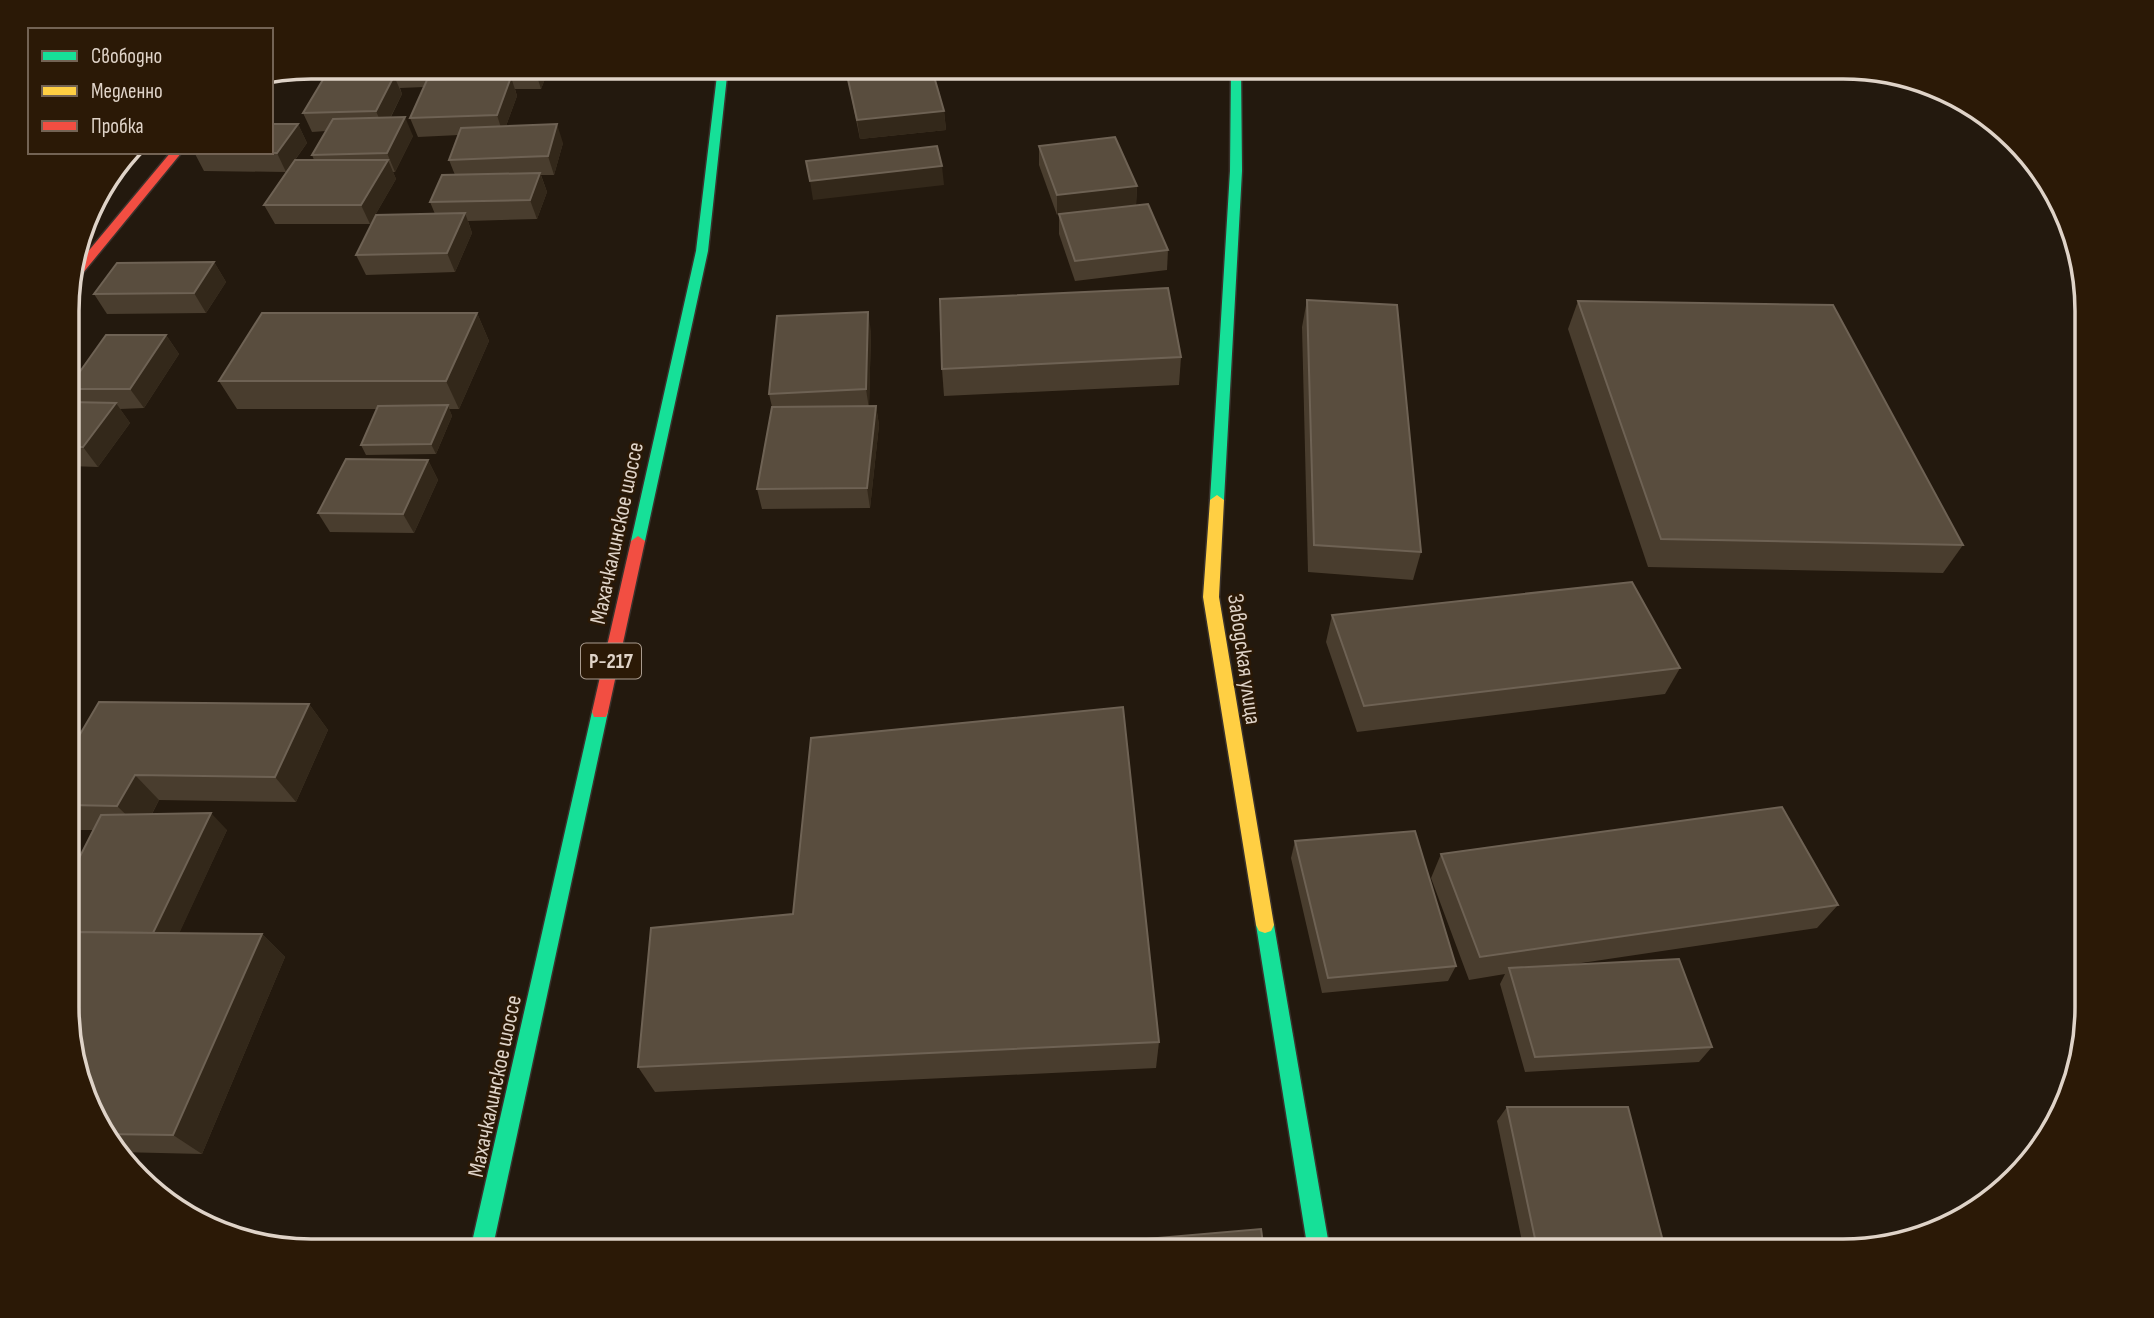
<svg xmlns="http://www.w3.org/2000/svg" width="2154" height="1318" font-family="'Sofia Sans Condensed',sans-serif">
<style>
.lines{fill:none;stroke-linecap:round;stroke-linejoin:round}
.fast-casing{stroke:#3a322c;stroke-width:3}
.slow-casing{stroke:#3a322c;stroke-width:3}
.jam-casing{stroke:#3a322c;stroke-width:3}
.fast{fill:#16e098;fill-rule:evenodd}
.slow{fill:#ffcf43;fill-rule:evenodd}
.jam{fill:#f24e42;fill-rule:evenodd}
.wall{fill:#493d2e}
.shaded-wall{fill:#33281a}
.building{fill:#594d3e;stroke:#6e6254;stroke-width:2}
.labels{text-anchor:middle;stroke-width:5;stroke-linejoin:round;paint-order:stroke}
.shield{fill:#2b1906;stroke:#a99b8e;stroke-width:2}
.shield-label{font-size:21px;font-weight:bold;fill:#dfd3c8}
.street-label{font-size:23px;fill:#dfd3c8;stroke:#2b1906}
.rim{fill:none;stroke:#dfd3c8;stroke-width:3.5}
</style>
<rect width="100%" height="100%" fill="#23190e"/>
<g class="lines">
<defs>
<g id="fast">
<path d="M718,67H728L708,251L645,541L638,546L631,541L696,251Z"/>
<path d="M1231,67H1241L1242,171L1224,500L1217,505L1210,500L1230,171Z"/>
<path d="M600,705L606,707L608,712L492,1251H470L592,712L594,707Z"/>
<path d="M1265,917L1271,919L1274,925L1330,1251H1308L1256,925L1259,919Z"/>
</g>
<path id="slow" d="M1217,495L1224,500L1219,597L1274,925L1271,931L1265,933L1259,931L1256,925L1203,597L1210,500Z"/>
<g id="jam">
<path d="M171,152H182L73,285L69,286L71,272Z"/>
<path d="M638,536L645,541L608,712L606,717H594L592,712L631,541Z"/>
</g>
</defs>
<!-- fast casing -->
<use href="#fast" class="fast-casing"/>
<!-- slow casing -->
<use href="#slow" class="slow-casing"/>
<!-- jam casing -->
<use href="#jam" class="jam-casing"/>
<!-- fast -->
<use href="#fast" class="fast"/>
<!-- slow -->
<use href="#slow" class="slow"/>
<!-- jam -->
<use href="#jam" class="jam"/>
</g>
<!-- wall -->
<g class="wall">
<path d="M343,66H550L541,89H515L517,96L506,126L563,143L554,175H541L547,192L537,219L468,221L472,233L455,272L366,275L356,255L435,214L430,202L455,175L449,160L459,135L418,137L410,118L424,87L400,88L402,94L391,117L413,136L395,172H393L396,179L370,224H275L264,205L286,172L204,171L194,152H271L298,124L307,143L295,160H314L312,155L326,131L312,132L303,113L343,77L340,71Z"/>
<path d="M845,66L944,111L946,130L860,139Z"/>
<path d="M1039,146L1137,186L1136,205L1057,215L1039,165Z"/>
<path d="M1059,214L1168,250L1167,270L1075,281L1059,234Z"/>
<path d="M214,262L226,282L206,313L107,314L94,294Z"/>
<path d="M1307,300L1421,552L1413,580L1308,572L1302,327Z"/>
<path d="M1578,301L1963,545L1943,573L1648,567L1568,329Z"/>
<path d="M477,313L489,341L459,409H449L452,416L436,454L366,455L361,445L377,409H237L219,381Z"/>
<path d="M871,331L869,406H876L879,425L870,508L762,509L757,489L772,407L769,394Z"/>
<path d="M166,335L179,354L144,408L120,409L130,423L98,467L69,466V402H77L69,391V387Z"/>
<path d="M1181,357L1179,385L944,396L942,369Z"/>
<path d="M428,460L438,480L414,533L330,532L318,513Z"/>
<path d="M1332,615L1680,668L1665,694L1357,732L1326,642Z"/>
<path d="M309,704L328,730L296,802L159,800L152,814L227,830L179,933L262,934L285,957L202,1154L118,1152L107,1143L69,1039L93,830H69V753Z"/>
<path d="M1295,841L1456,966L1448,981L1322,993L1291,858Z"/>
<path d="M1441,854L1838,905L1817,928L1568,965L1712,1047L1699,1062L1525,1072L1500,984L1505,974L1469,980L1431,878Z"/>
<path d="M1159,1042L1156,1068L655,1092L638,1067Z"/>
<path d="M1507,1107L1665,1249L1662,1251H1524L1497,1121Z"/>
</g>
<!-- shaded-wall -->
<g class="shaded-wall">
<path d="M440,66H455L451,71L452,74L447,86Z"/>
<path d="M537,66H550L541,89L535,70Z"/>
<path d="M394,76L402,94L384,130L376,111Z"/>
<path d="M511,77L517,96L503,134L497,115Z"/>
<path d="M944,111L946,130L860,139L857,120Z"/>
<path d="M405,117L413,136L395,172L387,153Z"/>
<path d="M298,124L307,143L286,172L277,153Z"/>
<path d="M557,124L563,143L554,175L548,156Z"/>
<path d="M388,160L396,179L370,224L361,205Z"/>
<path d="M942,166L944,185L813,200L810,181Z"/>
<path d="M540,173L547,192L537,219L530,200Z"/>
<path d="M1137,186L1136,205L1057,215V195Z"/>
<path d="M465,213L472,233L455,272L447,253Z"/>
<path d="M214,262L226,282L206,313L194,293Z"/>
<path d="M868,312L871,331L869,409L866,389Z"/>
<path d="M477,313L489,341L459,409L446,381Z"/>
<path d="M166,335L179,354L144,408L130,389Z"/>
<path d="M116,403L130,423L98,467L83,447Z"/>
<path d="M448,405L452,416L436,454L431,444Z"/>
<path d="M876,406L879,425L870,508L867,488Z"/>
<path d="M428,460L438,480L414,533L403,514Z"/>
<path d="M309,704L328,730L296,802L275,777Z"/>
<path d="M135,775L159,800L143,831L117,806Z"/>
<path d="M211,813L227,830L172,949L153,933Z"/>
<path d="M262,934L285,957L202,1154L173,1135Z"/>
</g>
<!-- building -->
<g class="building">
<path d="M343,66H440L439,68L340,71Z"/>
<path d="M454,66H537L535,70L451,71Z"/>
<path d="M845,66H931L944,111L857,120Z"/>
<path d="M394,76L376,111L303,113L324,78Z"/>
<path d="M511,77L497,115L410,118L427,80Z"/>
<path d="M405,117L387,153L312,155L333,119Z"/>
<path d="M271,124H298L277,153L234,152H271Z"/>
<path d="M557,124L548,156L449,160L461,128Z"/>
<path d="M1115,137L1137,186L1057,195L1039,146Z"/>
<path d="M937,146L942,166L810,181L806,161Z"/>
<path d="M295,160H388L361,205H264Z"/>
<path d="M540,173L530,200L430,202L442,175Z"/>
<path d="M1148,204L1168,250L1075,261L1059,214Z"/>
<path d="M465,213L447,253L356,255L376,215Z"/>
<path d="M214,262L194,293L94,294L117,263Z"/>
<path d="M1168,288L1181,357L942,369L940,299Z"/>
<path d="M1307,300L1397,305L1421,552L1314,545Z"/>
<path d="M1578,301L1833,305L1963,545L1661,539Z"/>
<path d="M868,312L866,389L769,394L777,316Z"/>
<path d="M262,313H477L446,381H219Z"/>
<path d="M106,335H166L130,389H69V387Z"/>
<path d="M69,402L116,403L83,447H69Z"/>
<path d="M448,405L431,444L361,445L378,406Z"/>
<path d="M876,406L867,488L757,489L772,407Z"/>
<path d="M346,459L428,460L403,514L318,513Z"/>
<path d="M1632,582L1680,668L1364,706L1332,615Z"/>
<path d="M99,702L309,704L275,777L135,775L117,806L69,805V753Z"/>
<path d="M1123,707L1159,1042L638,1067L651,928L793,914L811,738Z"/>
<path d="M1782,807L1838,905L1480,957L1441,854Z"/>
<path d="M211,813L153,933L69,932V878L101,815Z"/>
<path d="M1415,831L1456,966L1328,978L1295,841Z"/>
<path d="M69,932L262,934L173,1135L104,1134L69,1039Z"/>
<path d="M1679,959L1712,1047L1535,1057L1509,968Z"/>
<path d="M1507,1107H1628L1665,1249L1537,1248Z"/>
<path d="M1261,1229L1264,1251H1007Z"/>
</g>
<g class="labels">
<!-- shield labels -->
<rect class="shield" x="581" y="643.5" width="60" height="35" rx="5"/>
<g class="shield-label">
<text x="611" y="668">Р-217</text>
</g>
<!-- street labels -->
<g class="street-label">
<text transform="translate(616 533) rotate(-78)" y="8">Махачкалинское шоссе</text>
<text transform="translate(1245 659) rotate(82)" y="8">Заводская улица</text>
<text transform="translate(494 1086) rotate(-78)" y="8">Махачкалинское шоссе</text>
</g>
</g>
<!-- crop -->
<path d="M0 0H2154V1318H0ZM311 79H1843A232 232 0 0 1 2075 311V1007A232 232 0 0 1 1843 1239H311A232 232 0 0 1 79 1007V311A232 232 0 0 1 311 79Z" fill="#2b1906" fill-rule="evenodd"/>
<path class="rim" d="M311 79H1843A232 232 0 0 1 2075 311V1007A232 232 0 0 1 1843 1239H311A232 232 0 0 1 79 1007V311A232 232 0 0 1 311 79Z"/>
<!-- legend -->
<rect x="28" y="28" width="245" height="126" fill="#2b1906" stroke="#736354" stroke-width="2"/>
<rect x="42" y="51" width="35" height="10" fill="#16e098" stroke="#736354" stroke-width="2"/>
<text x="91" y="63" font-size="21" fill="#dfd3c8">Свободно</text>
<rect x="42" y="86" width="35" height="10" fill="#ffcf43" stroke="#736354" stroke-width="2"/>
<text x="91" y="98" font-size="21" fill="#dfd3c8">Медленно</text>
<rect x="42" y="121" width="35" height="10" fill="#f24e42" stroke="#736354" stroke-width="2"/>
<text x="91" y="133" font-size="21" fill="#dfd3c8">Пробка</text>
</svg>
